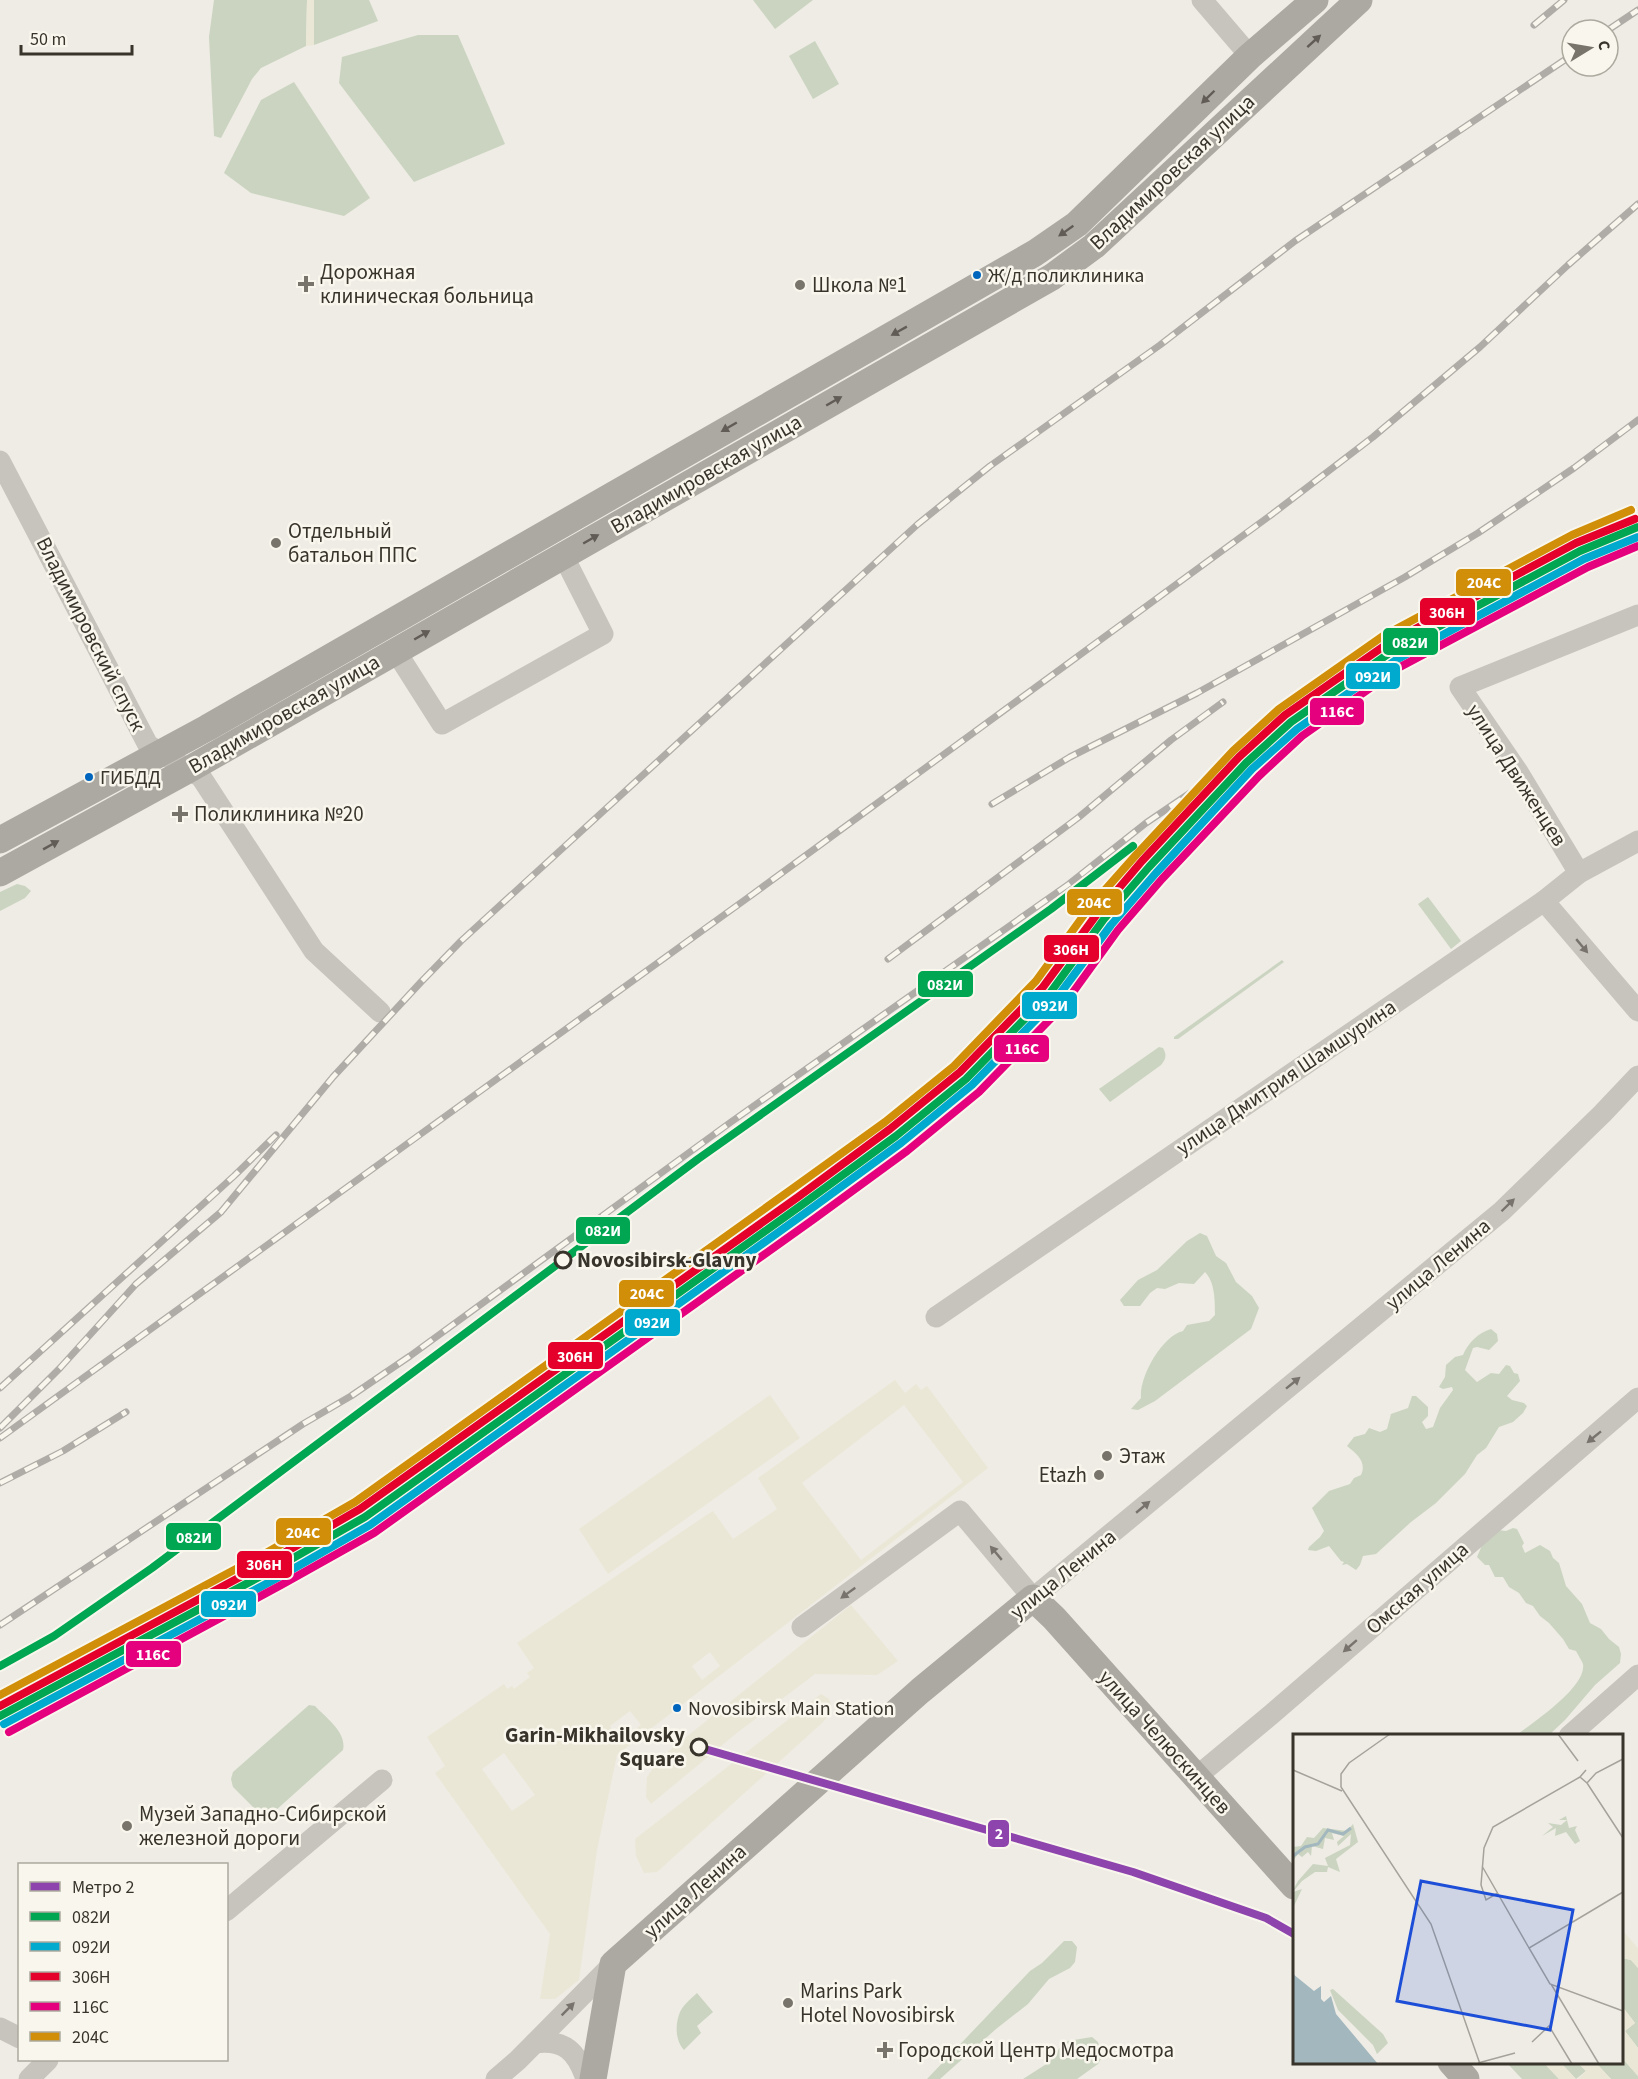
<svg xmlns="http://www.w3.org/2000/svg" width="1638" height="2079" font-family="'Source Sans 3',sans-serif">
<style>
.green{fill:#cbd4c0}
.plaza{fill:#ebe7d6;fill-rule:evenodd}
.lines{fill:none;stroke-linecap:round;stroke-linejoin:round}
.minor{stroke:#c7c4bd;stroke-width:21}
.major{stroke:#aca9a2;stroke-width:27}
.rail-casing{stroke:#afaca7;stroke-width:7}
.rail{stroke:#f9f7ed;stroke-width:4.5;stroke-dasharray:14;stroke-linecap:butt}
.rail-1-casing{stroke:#f9f7ed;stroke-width:12}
.rail-2-casing{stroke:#f9f7ed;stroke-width:12}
.rail-3-casing{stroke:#f9f7ed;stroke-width:12}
.rail-4-casing{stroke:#f9f7ed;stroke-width:12}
.rail-5-casing{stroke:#f9f7ed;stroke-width:12}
.rail-1{stroke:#00a651;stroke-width:8}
.rail-2{stroke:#00a9ce;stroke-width:8}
.rail-3{stroke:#e4002b;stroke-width:8}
.rail-4{stroke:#e5007d;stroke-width:8}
.rail-5{stroke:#d18f09;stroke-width:8}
.metro-1-casing{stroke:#f9f7ed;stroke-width:12}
.metro-1{stroke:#8e44ad;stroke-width:8}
.oneway{fill:#615c55}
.oneway2{fill:#78746d}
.bus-dot{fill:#0065bd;stroke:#f9f7ed;stroke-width:2}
.poi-dot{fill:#78746c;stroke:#f9f7ed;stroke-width:2}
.stop-dot{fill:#f9f7ed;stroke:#38332b;stroke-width:3}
.labels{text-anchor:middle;stroke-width:5;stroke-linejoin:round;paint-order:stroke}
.bus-label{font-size:20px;fill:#38332b;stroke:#f9f7ed;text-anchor:start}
.street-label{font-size:21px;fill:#38332b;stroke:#f9f7ed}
.poi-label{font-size:21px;fill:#38332b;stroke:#f9f7ed;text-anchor:start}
.stop-label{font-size:21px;font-weight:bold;fill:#38332b;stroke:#f9f7ed;text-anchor:start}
.inset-river{fill:none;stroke:#a2b7be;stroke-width:3}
.inset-road{fill:none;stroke:#a5a29b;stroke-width:1.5}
.view{fill:#1d4ed8;fill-opacity:0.15;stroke:#1d4ed8;stroke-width:3}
.inset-edge{fill:none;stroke:#38332b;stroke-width:3}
.line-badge{stroke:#f9f7ed;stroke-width:2}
.badge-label{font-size:16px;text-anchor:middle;font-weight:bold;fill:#fff}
</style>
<rect width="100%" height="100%" fill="#eeece5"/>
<!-- green -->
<g class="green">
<path d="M214,0H307L306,46L261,68L252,79L221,138L214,136L209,37Z"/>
<path d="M314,0H369L378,21L314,45Z"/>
<path d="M753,0H813L775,29Z"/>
<path d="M418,35H458L505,144L414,182L339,83L342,57Z"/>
<path d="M815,41L839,84L813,99L789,56Z"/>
<path d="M294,82L370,198L344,216L251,193L224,173L261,100Z"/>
<path d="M17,884L25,886L31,891L25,898L0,911V892Z"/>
<path d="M1428,897L1461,941L1451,949L1418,904Z"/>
<path d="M1282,960L1284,962L1178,1039H1174V1037Z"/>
<path d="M1159,1047L1163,1048C1167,1055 1166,1059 1161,1065L1110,1102L1099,1089Z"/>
<path d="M1200,1233L1207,1236L1216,1256L1226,1263L1236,1282L1252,1296L1259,1308L1251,1329L1155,1401L1138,1410L1131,1409L1141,1398C1139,1377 1162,1336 1183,1331L1187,1325L1209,1321L1215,1315C1215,1301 1215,1282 1205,1272L1194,1284L1179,1283L1165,1289L1157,1288L1150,1293L1140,1306H1124L1120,1300L1138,1280L1157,1270L1187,1241Z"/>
<path d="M1491,1329L1497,1334L1498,1341L1489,1350L1477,1347L1473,1348L1465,1370L1477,1382L1491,1373L1499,1374L1506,1365L1510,1366L1514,1373L1518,1374L1520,1381L1507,1396L1512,1400L1524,1403L1527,1406L1523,1413L1513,1422L1499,1427L1486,1448L1477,1455L1465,1474L1436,1503L1411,1522L1376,1554L1363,1556L1360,1565L1356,1570L1347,1564L1342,1565L1344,1562L1341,1561L1329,1546L1316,1551L1308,1550L1309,1547L1320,1537L1324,1531L1312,1508L1329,1491L1350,1484L1354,1478L1361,1475C1367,1462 1357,1454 1347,1446L1354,1437L1365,1434L1369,1428L1380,1432L1387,1429L1391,1414L1408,1408L1412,1396H1416L1428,1407V1416L1422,1422L1426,1429L1433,1427L1440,1408L1453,1390L1452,1387L1443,1389L1439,1387L1445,1377L1446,1365L1455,1357L1463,1355C1468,1343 1478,1333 1491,1329Z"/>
<path d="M1513,1528L1517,1529L1524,1543L1522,1546L1525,1553L1540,1545L1550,1551L1553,1558L1559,1563L1566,1586L1582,1604L1590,1623L1601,1629L1609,1639L1619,1647L1621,1654L1620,1663L1595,1685L1565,1720L1549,1735H1517C1533,1722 1587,1687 1583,1664C1582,1661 1578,1655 1576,1651L1569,1649L1563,1639L1549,1623L1540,1616L1533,1606L1526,1603L1519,1593L1509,1587L1503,1577H1495L1489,1565H1485L1477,1557L1483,1543L1498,1530L1506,1531Z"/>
<path d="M309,1705L315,1706C326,1718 347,1732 343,1750L275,1811L267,1813L258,1812L233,1787L231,1779L233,1772Z"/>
<path d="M1064,1941H1072L1077,1947L1075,1962L1070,1968L1049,1979L1028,2004L996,2029L940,2079H927L1030,1971L1042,1963Z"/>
<path d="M1622,1958L1631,1960L1638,1968V2048L1625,2031L1635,2023L1622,2006Z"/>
<path d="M697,1993L713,2012L697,2026L701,2033L684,2050C675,2040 675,2024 680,2012C683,2005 692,1998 697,1993Z"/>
<path d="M1092,2037L1098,2042L1102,2057L1098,2064L1077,2079H1023L1048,2063L1062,2045L1068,2041Z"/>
<path d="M1622,2058L1638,2076V2079H1611L1596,2063L1622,2062Z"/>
<path d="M1507,2063H1544L1559,2079H1522Z"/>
<path d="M1561,2063H1578L1586,2071L1576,2079Z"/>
</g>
<!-- plaza -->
<g class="plaza">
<path d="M307,0H314V45L306,46Z"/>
<path d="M895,1380L905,1393L916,1384L921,1390L927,1386L988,1468L617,1755L597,1850L579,1980L555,1999H540L550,1934L435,1773L445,1766L427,1737L504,1684L507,1689L512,1686L514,1689L530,1677L527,1673L534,1668L517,1643L705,1516L713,1511L733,1539L777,1509L758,1478ZM904,1405L963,1482L861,1560L802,1483ZM710,1652L720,1666L702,1680L692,1666ZM630,1711L641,1725L620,1740L610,1726ZM504,1753L535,1795L512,1811L482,1769Z"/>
<path d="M770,1395L800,1438L608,1574L579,1529Z"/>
<path d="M851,1605L898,1661L877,1675L815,1674L738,1732L651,1804L646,1797L647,1777L660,1758Z"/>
<path d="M821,1694L829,1699L831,1705L830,1714L822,1723L657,1872L644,1873L636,1856L635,1839Z"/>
<path d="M1622,1930L1638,1948V1968L1631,1960L1622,1958Z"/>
<path d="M1622,2006L1635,2023L1625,2031L1638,2048V2076L1622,2058Z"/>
<path d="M1544,2063H1561L1576,2079H1559Z"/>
<path d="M1578,2063H1596L1611,2079H1578L1586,2071Z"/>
</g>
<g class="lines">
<!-- minor -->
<g class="minor">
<path d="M1202,0L1250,56"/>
<path d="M0,461L148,745L201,777L314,951L380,1012"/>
<path d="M402,661L442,724L603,634L568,565"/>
<path d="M1579,873L1518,772L1460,687L1638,615"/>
<path d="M1544,901L1638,1011"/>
<path d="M936,1317L1544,901L1579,873L1638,841"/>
<path d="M802,1627L960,1511L1033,1598L1502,1211L1602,1114L1638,1076"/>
<path d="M1569,1736L1638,1675"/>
<path d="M1196,1777L1273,1713L1638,1398"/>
<path d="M226,1911L382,1780"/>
<path d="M0,2028L20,2038"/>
<path d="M535,2043C565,2039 577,2052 586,2079"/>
<path d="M29,2079L48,2060"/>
<path d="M496,2079L518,2060L613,1964"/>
</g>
<!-- major -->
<g class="major">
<path d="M0,840L207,728L1035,253L1077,224L1250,56L1315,0"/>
<path d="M0,873L188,770L1052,277L1094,246L1359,0"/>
<path d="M1451,2062L1466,2079"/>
<path d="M593,2079L613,1964L920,1691L1033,1598L1054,1618L1294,1886"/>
</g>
<defs>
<g id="rail">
<path d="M1534,25L1564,0"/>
<path d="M1608,30L1638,10"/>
<path d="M992,804L1070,757L1197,693L1405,577L1478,533L1574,468L1638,420"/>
<path d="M888,959L1079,817L1171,740L1223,702"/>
<path d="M0,1388L234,1176L276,1135"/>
<path d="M0,1428L60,1368L136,1284L221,1212L333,1077L421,982L461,941L918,524L990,466L1160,345L1295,241L1572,55"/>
<path d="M0,1438L753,894L1271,515L1373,437L1480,347L1568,265L1638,204"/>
<path d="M0,1483L63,1451L126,1412"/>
<path d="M0,1625L303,1424L351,1396L410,1356L731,1122L1069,884L1146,823L1224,770"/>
</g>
</defs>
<!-- rail casing -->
<use href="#rail" class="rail-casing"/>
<!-- rail -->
<use href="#rail" class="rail"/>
<defs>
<g id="rail-1">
<path d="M0,1666L54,1636L152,1568L698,1159L1051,909L1133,846"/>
<path d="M0,1716L274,1569L365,1517L803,1204L896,1136L966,1079L1050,993L1104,919L1149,867L1246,763L1291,722L1391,652L1580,551L1638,527"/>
</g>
<path id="rail-2" d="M4,1724L279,1577L370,1525L808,1211L901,1143L972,1085L1056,999L1111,925L1156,873L1252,769L1297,729L1396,660L1584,559L1638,537"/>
<path id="rail-3" d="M0,1706L270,1561L360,1509L798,1197L890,1129L960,1072L1043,987L1097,914L1142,861L1239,757L1285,715L1387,644L1576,543L1635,519"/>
<path id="rail-4" d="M9,1732L283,1584L374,1533L814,1219L907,1151L979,1092L1063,1006L1118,930L1162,879L1259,776L1302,736L1400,667L1588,567L1638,546"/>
<path id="rail-5" d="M0,1695L266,1553L355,1502L792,1189L885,1122L954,1066L1036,981L1089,908L1136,855L1233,751L1279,709L1383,636L1572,535L1631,510"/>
</defs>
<!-- rail-1 casing -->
<use href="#rail-1" class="rail-1-casing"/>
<!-- rail-2 casing -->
<use href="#rail-2" class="rail-2-casing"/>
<!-- rail-3 casing -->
<use href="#rail-3" class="rail-3-casing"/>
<!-- rail-4 casing -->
<use href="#rail-4" class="rail-4-casing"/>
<!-- rail-5 casing -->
<use href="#rail-5" class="rail-5-casing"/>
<!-- rail-1 -->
<use href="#rail-1" class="rail-1"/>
<!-- rail-2 -->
<use href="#rail-2" class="rail-2"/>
<!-- rail-3 -->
<use href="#rail-3" class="rail-3"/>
<!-- rail-4 -->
<use href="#rail-4" class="rail-4"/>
<!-- rail-5 -->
<use href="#rail-5" class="rail-5"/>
<defs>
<path id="metro-1" d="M698,1747L1133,1872L1266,1918L1294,1934"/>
</defs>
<!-- metro-1 casing -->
<use href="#metro-1" class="metro-1-casing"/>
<!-- metro-1 -->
<use href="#metro-1" class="metro-1"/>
</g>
<!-- one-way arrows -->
<defs><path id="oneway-solid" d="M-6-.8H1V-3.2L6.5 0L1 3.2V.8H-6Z" transform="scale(1.5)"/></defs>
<g class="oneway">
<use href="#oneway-solid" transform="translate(1314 41) rotate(-42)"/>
<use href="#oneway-solid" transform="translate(1208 97) rotate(136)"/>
<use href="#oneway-solid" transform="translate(1066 231) rotate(145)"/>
<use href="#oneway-solid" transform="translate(899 331) rotate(151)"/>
<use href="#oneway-solid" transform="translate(834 401) rotate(-30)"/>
<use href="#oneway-solid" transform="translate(729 427) rotate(150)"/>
<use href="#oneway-solid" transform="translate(591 539) rotate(-30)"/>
<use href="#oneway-solid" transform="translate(422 635) rotate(-30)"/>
<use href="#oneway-solid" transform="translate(51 845) rotate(-29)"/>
</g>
<g class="oneway2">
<use href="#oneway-solid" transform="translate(1582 946) rotate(50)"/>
<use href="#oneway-solid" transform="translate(1508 1205) rotate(-44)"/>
<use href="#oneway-solid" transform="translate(1293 1383) rotate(-39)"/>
<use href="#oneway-solid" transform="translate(1594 1437) rotate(141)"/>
<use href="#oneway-solid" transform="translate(1143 1507) rotate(-40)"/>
<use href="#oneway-solid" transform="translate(996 1553) rotate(-130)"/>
<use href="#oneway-solid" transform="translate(848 1593) rotate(144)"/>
<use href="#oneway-solid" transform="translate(1350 1646) rotate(139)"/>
<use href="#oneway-solid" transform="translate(568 2009) rotate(-45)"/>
</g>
<!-- markers -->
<g class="bus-dot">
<circle cx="977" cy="275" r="5"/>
<circle cx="89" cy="777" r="5"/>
<circle cx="677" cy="1708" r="5"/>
</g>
<g class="poi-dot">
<path d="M303 275h6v6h6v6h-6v6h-6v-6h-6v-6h6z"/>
<circle cx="800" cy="285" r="6"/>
<circle cx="276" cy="543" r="6"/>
<path d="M177 805h6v6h6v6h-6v6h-6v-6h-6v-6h6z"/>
<circle cx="1107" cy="1456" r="6"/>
<circle cx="1099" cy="1475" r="6"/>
<circle cx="127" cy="1826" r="6"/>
<circle cx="788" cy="2003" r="6"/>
<path d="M882 2041h6v6h6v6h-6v6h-6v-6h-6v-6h6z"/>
</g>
<g class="stop-dot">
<circle cx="563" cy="1260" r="8"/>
<circle cx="699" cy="1747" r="8"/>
</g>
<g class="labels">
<!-- bus labels -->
<g class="bus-label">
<text x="988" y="282">Ж/д поликлиника</text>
<text x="100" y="784">ГИБДД</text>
<text x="688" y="1715">Novosibirsk Main Station</text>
</g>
<!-- street labels -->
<g class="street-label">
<text transform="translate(1172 172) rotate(-43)" y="7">Владимировская улица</text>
<text transform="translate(706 474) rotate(-30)" y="7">Владимировская улица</text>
<text transform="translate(91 634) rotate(63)" y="7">Владимировский спуск</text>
<text transform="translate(284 714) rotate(-30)" y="7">Владимировская улица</text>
<text transform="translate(1517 775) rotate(57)" y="7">улица Движенцев</text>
<text transform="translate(1286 1077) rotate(-34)" y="7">улица Дмитрия Шамшурина</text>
<text transform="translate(1438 1264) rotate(-40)" y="7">улица Ленина</text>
<text transform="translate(1063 1574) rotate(-39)" y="7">улица Ленина</text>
<text transform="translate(1417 1588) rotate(-41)" y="7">Омская улица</text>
<text transform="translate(1165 1742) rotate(48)" y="7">улица Челюскинцев</text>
<text transform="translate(695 1891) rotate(-42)" y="7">улица Ленина</text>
</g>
<!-- poi labels -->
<g class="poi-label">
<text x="320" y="279">Дорожная<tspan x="320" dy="24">клиническая больница</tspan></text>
<text x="812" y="292">Школа №1</text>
<text x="288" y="538">Отдельный<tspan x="288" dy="24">батальон ППС</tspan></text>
<text x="194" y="821">Поликлиника №20</text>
<text x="1119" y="1463">Этаж</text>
<text x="1087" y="1482" text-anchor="end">Etazh</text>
<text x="139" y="1821">Музей Западно-Сибирской<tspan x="139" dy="24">железной дороги</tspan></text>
<text x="800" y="1998">Marins Park<tspan x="800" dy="24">Hotel Novosibirsk</tspan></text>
<text x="898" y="2057">Городской Центр Медосмотра</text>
</g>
<!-- stop labels -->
<g class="stop-label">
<text x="577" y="1267">Novosibirsk-Glavny</text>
<text x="685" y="1742" text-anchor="end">Garin-Mikhailovsky<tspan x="685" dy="24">Square</tspan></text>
</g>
</g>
<!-- overview -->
<g transform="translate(1293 1734)">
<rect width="330" height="330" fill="#eeece5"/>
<path d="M273,82L276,94L284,92L282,96L287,107L282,110L273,98L262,102L263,94L249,102L260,93L255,89L268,91L274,86H266ZM60,90L65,108L43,125L47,138L35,133L34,138H22L9,147L0,158L9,155L0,174V156L5,147L20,130L35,132L32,124L57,111L58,100L45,112L44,108L51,102L39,99L41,106L32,104L30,115L19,112L18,122L15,118L9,123L5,120L0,127V113L8,112L14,103L21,104L30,94L54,97ZM40,255L90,300L95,309L84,320L80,311L45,276L37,256Z" fill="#cbd4c0"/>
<path d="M0,240L21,257L28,252V265L31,268L38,262L43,280L85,330H0Z" fill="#a2b7be"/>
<path class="inset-river" d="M0,122L12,113L25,110L35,96L50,100L58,94"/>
<path class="inset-road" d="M97,0L56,29L48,40V53L138,190L187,330M265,0L285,27M0,36L49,57M293,36L287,43L294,49L303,39L330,25M294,49L330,104M189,132L236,214M330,158L236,214L257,250L330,277M205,159L193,166L188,151L191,114L200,93L287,43M258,250L306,330M239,308L256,292L279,330M185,329L222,319"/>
<path class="view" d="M128,147L280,176L257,296L104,267Z"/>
<rect width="330" height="330" class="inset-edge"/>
</g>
<g class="line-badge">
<rect x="1455" y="568" width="57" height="29" rx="6" fill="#d18f09"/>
<rect x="1419" y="597" width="57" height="29" rx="6" fill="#e4002b"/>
<rect x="1382" y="627" width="57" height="29" rx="6" fill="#00a651"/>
<rect x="1345" y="662" width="56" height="28" rx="6" fill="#00a9ce"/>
<rect x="1309" y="697" width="56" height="29" rx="6" fill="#e5007d"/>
<rect x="1066" y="888" width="57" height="28" rx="6" fill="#d18f09"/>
<rect x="1043" y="934" width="57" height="29" rx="6" fill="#e4002b"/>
<rect x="917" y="970" width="57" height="28" rx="6" fill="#00a651"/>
<rect x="1021" y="991" width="57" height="29" rx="6" fill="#00a9ce"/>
<rect x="993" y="1034" width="57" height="29" rx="6" fill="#e5007d"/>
<rect x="575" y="1216" width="56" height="29" rx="6" fill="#00a651"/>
<rect x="618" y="1279" width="57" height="29" rx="6" fill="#d18f09"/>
<rect x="624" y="1308" width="57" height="29" rx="6" fill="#00a9ce"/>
<rect x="547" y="1341" width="57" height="29" rx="6" fill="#e4002b"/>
<rect x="275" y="1517" width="57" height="29" rx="6" fill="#d18f09"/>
<rect x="165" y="1522" width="57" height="29" rx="6" fill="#00a651"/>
<rect x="236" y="1550" width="57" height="29" rx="6" fill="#e4002b"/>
<rect x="200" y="1590" width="57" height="28" rx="6" fill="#00a9ce"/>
<rect x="125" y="1640" width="57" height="28" rx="6" fill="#e5007d"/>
<rect x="987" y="1819" width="23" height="29" rx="6" fill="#8e44ad"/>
</g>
<g class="badge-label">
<text x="1484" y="588">204С</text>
<text x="1447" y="618">306Н</text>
<text x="1410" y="648">082И</text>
<text x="1373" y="682">092И</text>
<text x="1337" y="717">116С</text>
<text x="1094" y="908">204С</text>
<text x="1071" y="955">306Н</text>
<text x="945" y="990">082И</text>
<text x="1050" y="1011">092И</text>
<text x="1022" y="1054">116С</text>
<text x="603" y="1236">082И</text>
<text x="647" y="1299">204С</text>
<text x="652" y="1328">092И</text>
<text x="575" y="1362">306Н</text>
<text x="303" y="1538">204С</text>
<text x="194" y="1543">082И</text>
<text x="264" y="1570">306Н</text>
<text x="229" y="1610">092И</text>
<text x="153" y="1660">116С</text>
<text x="999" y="1839">2</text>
</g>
<!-- legend -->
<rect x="18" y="1863" width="210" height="198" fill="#f9f7ed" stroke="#aca99f" stroke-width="1.5"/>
<rect x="30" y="1882" width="30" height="9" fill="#8e44ad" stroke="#aca99f" stroke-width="1.5"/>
<text x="72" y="1893" font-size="18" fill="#38332b">Метро 2</text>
<rect x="30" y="1912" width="30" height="9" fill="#00a651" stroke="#aca99f" stroke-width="1.5"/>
<text x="72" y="1923" font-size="18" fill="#38332b">082И</text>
<rect x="30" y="1942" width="30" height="9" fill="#00a9ce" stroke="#aca99f" stroke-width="1.5"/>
<text x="72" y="1953" font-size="18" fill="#38332b">092И</text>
<rect x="30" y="1972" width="30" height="9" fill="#e4002b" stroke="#aca99f" stroke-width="1.5"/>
<text x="72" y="1983" font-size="18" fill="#38332b">306Н</text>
<rect x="30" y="2002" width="30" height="9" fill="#e5007d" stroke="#aca99f" stroke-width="1.5"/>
<text x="72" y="2013" font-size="18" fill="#38332b">116С</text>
<rect x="30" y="2032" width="30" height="9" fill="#d18f09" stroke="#aca99f" stroke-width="1.5"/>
<text x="72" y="2043" font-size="18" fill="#38332b">204С</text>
<!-- north arrow -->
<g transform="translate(1590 48) rotate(79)"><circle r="28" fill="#f9f7ed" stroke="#aca99f" stroke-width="1.5"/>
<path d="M0-4.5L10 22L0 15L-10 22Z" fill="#78746c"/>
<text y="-9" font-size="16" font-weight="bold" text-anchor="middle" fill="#38332b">С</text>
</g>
<!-- scale -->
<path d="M21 45v9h111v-9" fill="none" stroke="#38332b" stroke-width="3"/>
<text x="30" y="45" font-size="18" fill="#38332b" stroke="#f9f7ed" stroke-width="4.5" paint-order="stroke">50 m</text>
</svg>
